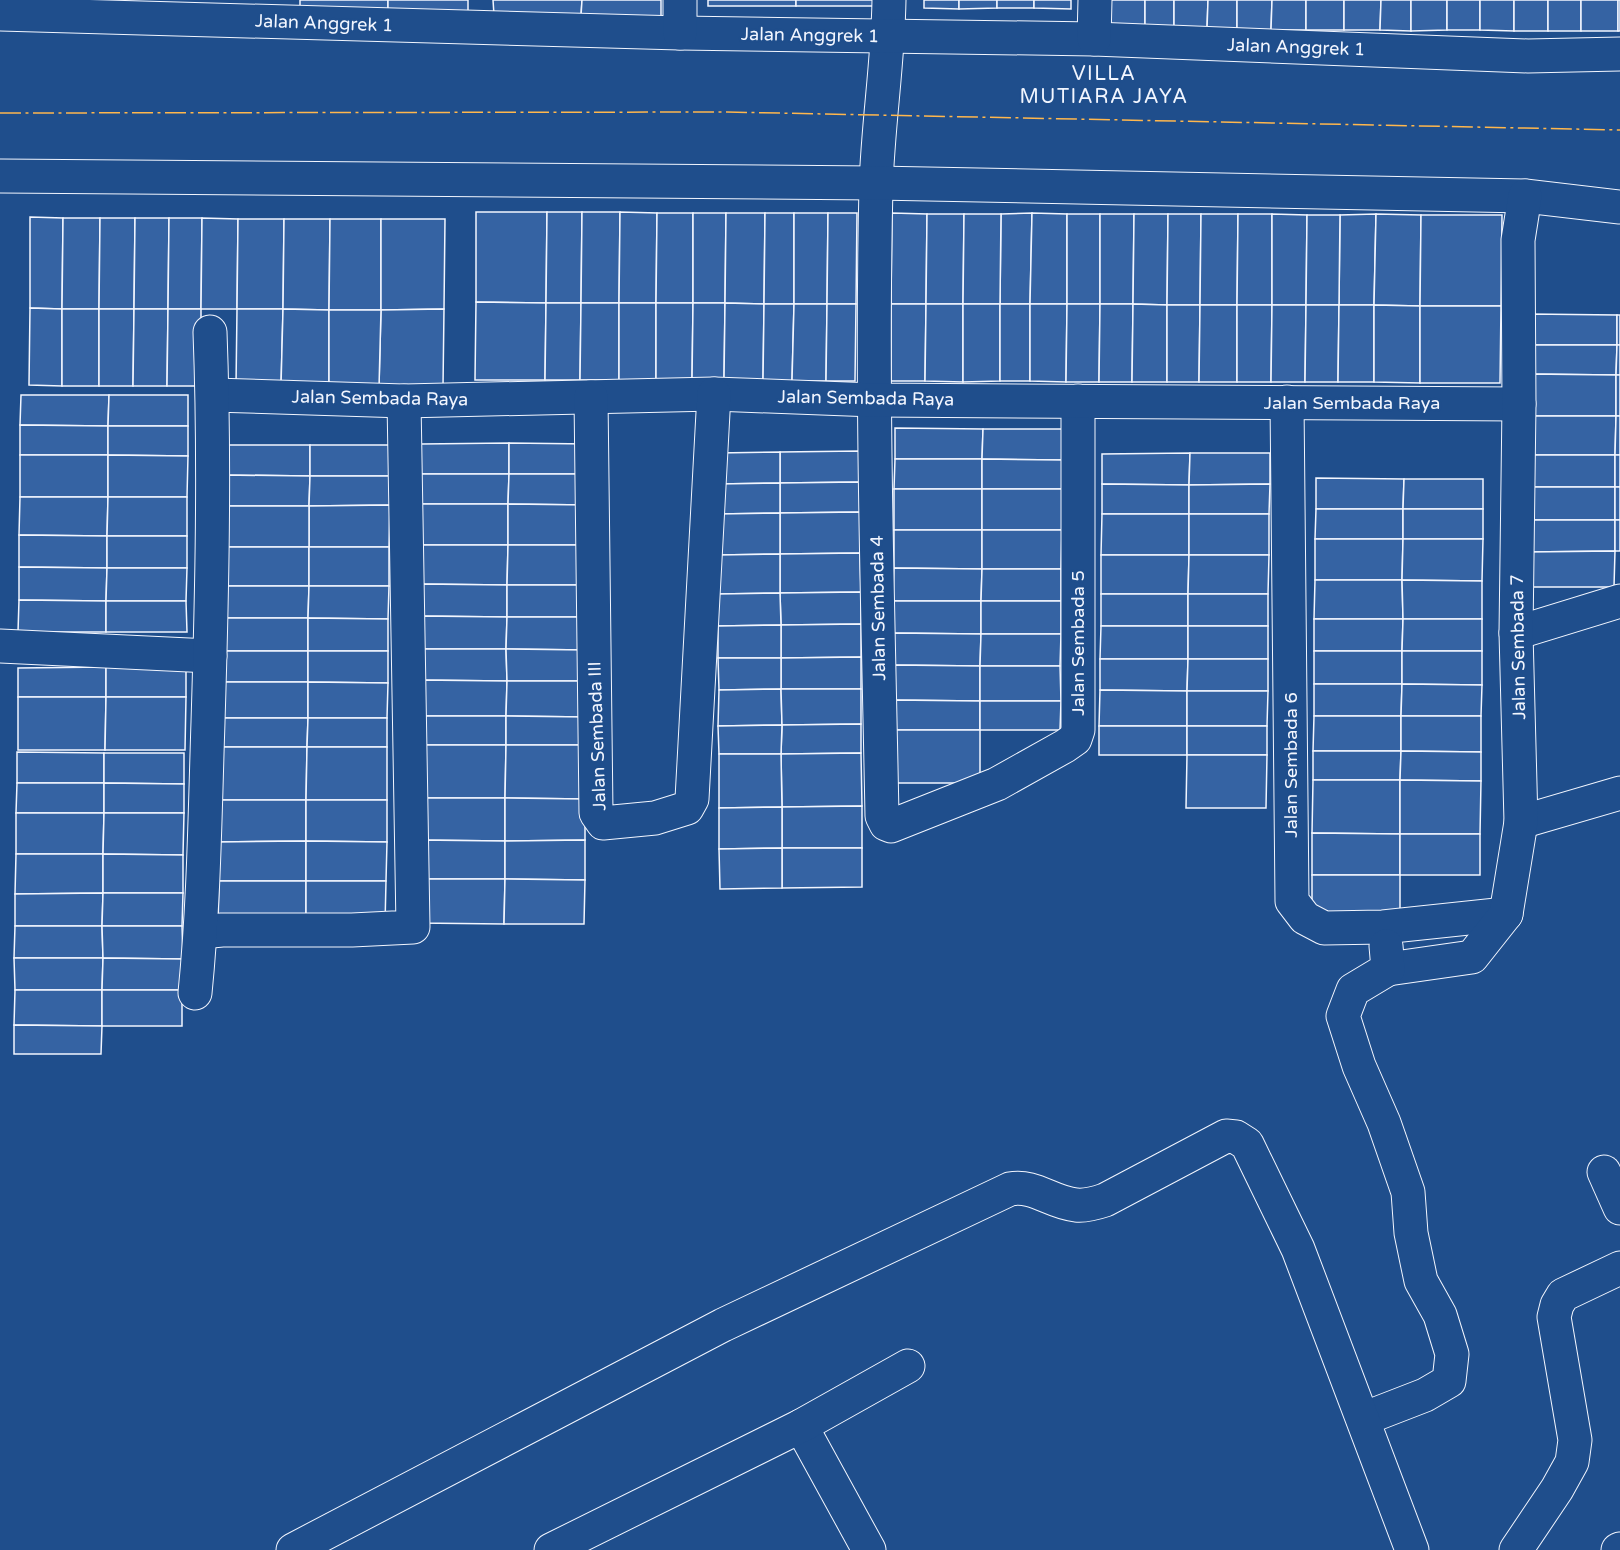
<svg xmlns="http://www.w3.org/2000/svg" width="1620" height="1550" font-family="'Varela Round',sans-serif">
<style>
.building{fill:#3563a3;stroke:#f2f6ff;stroke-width:1.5}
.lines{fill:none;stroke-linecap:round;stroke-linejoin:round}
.minor-casing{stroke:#f2f6ff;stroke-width:35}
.minor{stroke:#1f4e8c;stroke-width:33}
.power{stroke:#ffb74d;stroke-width:1.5;stroke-dasharray:21 4.5 3 4.5;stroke-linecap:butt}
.labels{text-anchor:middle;stroke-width:4.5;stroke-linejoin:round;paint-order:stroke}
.street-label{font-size:18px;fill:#f2f6ff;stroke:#1f4e8c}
.neighbourhood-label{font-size:20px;letter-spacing:1.5px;fill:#f2f6ff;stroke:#1f4e8c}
</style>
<rect width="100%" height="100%" fill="#1f4e8c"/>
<!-- building -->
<g class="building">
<path d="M300,0H388V21L300,22Z"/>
<path d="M388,0H468V22L388,21Z"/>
<path d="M493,0H582L581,16L494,15Z"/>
<path d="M582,0H661V16H581Z"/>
<rect x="708" y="0" width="88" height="6"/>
<rect x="796" y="0" width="80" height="6"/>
<path d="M924,0H959V9L924,8Z"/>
<path d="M959,0H997V8L959,9Z"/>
<rect x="997" y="0" width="37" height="8"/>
<path d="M1034,0H1071V9L1034,8Z"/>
<path d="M1106,0H1145V30H1105Z"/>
<path d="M1145,0H1174V29L1145,30Z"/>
<path d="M1174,0H1208L1207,29H1174Z"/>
<path d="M1208,0H1237V30L1207,29Z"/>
<path d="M1237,0H1272L1271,30H1237Z"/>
<path d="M1272,0H1306V30H1271Z"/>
<rect x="1306" y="0" width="38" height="30"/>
<path d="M1344,0H1381L1380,30H1344Z"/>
<path d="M1381,0H1411V31L1380,30Z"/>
<path d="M1411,0H1447V30L1411,31Z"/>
<rect x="1447" y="0" width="33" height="30"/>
<path d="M1480,0H1514V31L1480,30Z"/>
<rect x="1514" y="0" width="34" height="31"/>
<rect x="1548" y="0" width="33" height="31"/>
<rect x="1581" y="0" width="37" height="31"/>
<rect x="1618" y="0" width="2" height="31"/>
<path d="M476,212H547L546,303L476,302Z"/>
<path d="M547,212H582L581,303H546Z"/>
<path d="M582,212H620L619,303H581Z"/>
<path d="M620,212L657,213L656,303H619Z"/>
<path d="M657,213H693V303H656Z"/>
<path d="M693,213H726L725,303H693Z"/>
<path d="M726,213H765L764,304L725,303Z"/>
<path d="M765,213H794V304H764Z"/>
<path d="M794,213H828L827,304H794Z"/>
<path d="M828,213H857L856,304H827Z"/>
<path d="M892,213L927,214L926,304H891Z"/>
<path d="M1032,213L1030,304H1000L1001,214Z"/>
<path d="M1032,213L1067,214V304H1030Z"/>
<path d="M927,214H964L963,304H926Z"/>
<path d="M964,214H1001L1000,304H963Z"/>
<rect x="1067" y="214" width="33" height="90"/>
<path d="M1100,214H1134L1133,304H1100Z"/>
<path d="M1134,214H1168L1167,305L1133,304Z"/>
<path d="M1168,214H1201L1200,305H1167Z"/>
<path d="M1201,214H1238L1237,305H1200Z"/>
<path d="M1238,214H1272V305H1237Z"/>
<path d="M1272,214L1307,215L1306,305H1272Z"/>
<path d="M1376,214L1374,305H1339L1340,215Z"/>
<path d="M1376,214L1421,215L1420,306L1374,305Z"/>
<path d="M1307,215H1340L1339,305H1306Z"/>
<path d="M1421,215H1502L1501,306H1420Z"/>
<path d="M30,217L63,218L62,309L30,308Z"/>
<path d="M63,218H100L99,309H62Z"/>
<path d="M100,218H135L134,309H99Z"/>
<path d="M135,218H169L168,309H134Z"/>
<path d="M169,218H202L201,309H168Z"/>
<path d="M202,218L238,219L237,309H201Z"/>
<path d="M238,219H284L283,309H237Z"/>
<path d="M284,219H330L329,310L283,309Z"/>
<path d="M330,219H381V310H329Z"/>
<path d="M381,219H445L444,309L381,310Z"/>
<path d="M476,302L546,303L545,380H475Z"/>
<path d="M546,303H581L580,380H545Z"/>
<path d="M581,303H619V380H580Z"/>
<rect x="619" y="303" width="37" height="77"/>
<path d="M656,303H693L692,381L656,380Z"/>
<path d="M693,303H725L724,380L692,381Z"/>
<path d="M725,303L764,304L763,381L724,380Z"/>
<path d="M764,304H794L792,381H763Z"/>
<path d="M794,304H827L826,381H792Z"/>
<path d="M827,304H856L855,381H826Z"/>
<path d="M891,304H926L925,381H891Z"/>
<path d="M926,304H963V382L925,381Z"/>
<path d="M963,304H1000V381L963,382Z"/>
<rect x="1000" y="304" width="30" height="77"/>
<path d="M1030,304H1067L1066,382L1030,381Z"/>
<path d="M1067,304H1100L1099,382H1066Z"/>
<path d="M1100,304H1133L1132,382H1099Z"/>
<path d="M1133,304L1167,305V382H1132Z"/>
<path d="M1167,305H1200L1199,382H1167Z"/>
<path d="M1200,305H1237V382H1199Z"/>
<path d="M1237,305H1272L1271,382H1237Z"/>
<path d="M1272,305H1306L1305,382H1271Z"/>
<path d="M1306,305H1339L1338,382H1305Z"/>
<path d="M1339,305H1374V382H1338Z"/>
<path d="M1374,305L1420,306V383L1374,382Z"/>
<path d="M1420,306H1501L1500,383H1420Z"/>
<path d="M30,308L62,309V386L29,385Z"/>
<rect x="62" y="309" width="37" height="77"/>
<path d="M99,309H134L133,386H99Z"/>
<path d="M134,309H168L167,386H133Z"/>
<path d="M168,309H201V386H167Z"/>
<path d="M237,309H283L281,386H236Z"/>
<path d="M283,309L329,310V387L281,386Z"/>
<path d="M444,309L443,387H379L381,310Z"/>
<path d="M329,310H381L379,387H329Z"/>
<path d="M1529,314L1617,315V345H1529Z"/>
<rect x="1617" y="315" width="3" height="30"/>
<path d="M1529,345H1617L1616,375L1528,374Z"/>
<path d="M1617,345H1620V375H1616Z"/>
<path d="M1528,374L1616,375V416H1528Z"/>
<rect x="1616" y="375" width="4" height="41"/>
<path d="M21,395H109L108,426L20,425Z"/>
<path d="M109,395H188V426H108Z"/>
<path d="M1528,416H1616L1615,455H1528Z"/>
<path d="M1616,416H1620V455H1615Z"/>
<path d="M20,425L108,426V455H20Z"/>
<path d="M108,426H188V456L108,455Z"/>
<path d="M895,428L983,429L982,459H895Z"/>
<path d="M983,429H1063L1062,460L982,459Z"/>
<path d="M509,443V474H421V444Z"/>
<path d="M509,443L589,444L588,474H509Z"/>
<path d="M223,445H310V476L222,475Z"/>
<rect x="310" y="445" width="80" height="31"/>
<path d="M860,451V482L780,483V452Z"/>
<path d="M780,452V483L717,484V453Z"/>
<path d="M1190,453L1189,485L1102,484V454Z"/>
<path d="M1190,453H1270V484L1189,485Z"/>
<rect x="20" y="455" width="88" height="42"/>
<path d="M108,455L188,456L187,497H108Z"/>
<path d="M1528,455H1615V487H1527Z"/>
<rect x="1615" y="455" width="5" height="32"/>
<path d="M895,459H982V489H894Z"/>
<path d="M982,459L1062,460V489H982Z"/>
<path d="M421,474H509L508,504H420Z"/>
<path d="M509,474H588V505L508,504Z"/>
<path d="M222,475L310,476L309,506H222Z"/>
<path d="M310,476H390V505L309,506Z"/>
<path d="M1316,478L1404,479L1403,509H1316Z"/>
<path d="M1404,479H1483V509H1403Z"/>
<path d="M860,482V512L780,513V483Z"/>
<path d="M780,483V513L717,514V484Z"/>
<path d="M1102,484L1189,485V514H1102Z"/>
<path d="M1270,484L1269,514H1189V485Z"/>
<rect x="1527" y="487" width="88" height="33"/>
<rect x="1615" y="487" width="5" height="33"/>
<rect x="894" y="489" width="88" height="41"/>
<rect x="982" y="489" width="80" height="41"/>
<path d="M20,497H108L107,536L19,535Z"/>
<path d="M108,497H187V536H107Z"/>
<rect x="420" y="504" width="88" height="41"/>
<path d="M508,504L588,505L587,545H508Z"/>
<path d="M390,505L389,547H309V506Z"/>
<rect x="222" y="506" width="87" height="41"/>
<path d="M1316,509H1403V539H1315Z"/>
<rect x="1403" y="509" width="80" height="30"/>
<path d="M860,512V553L780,554V513Z"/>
<path d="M780,513V554L718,555L717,514Z"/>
<path d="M1102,514H1189V555H1101Z"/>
<rect x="1189" y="514" width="80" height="41"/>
<path d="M1527,520H1615V551L1527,552Z"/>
<rect x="1615" y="520" width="5" height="31"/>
<path d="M894,530H982V569L894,568Z"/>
<path d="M982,530H1062L1061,569H982Z"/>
<path d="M19,535L107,536V568L19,567Z"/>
<rect x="107" y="536" width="80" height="32"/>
<path d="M1315,539H1403L1402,580H1315Z"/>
<path d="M1403,539H1483L1482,581L1402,580Z"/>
<path d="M420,545H508L507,585L420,584Z"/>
<path d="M508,545H587V585H507Z"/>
<path d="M222,547H309V586H221Z"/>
<rect x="309" y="547" width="80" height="39"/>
<path d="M1615,551L1614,587H1526L1527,552Z"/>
<path d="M860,553L861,592L780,593V554Z"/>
<path d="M780,554V593L718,594V555Z"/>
<path d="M1101,555H1189L1188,594H1101Z"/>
<path d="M1189,555H1269L1268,594H1188Z"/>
<path d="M19,567L107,568L106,601L19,600Z"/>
<path d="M107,568H187L186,601H106Z"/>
<path d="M894,568L982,569L981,601H893Z"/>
<path d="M982,569H1061V601H981Z"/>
<path d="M1315,580H1402L1403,619H1314Z"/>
<path d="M1402,580L1482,581V619H1403Z"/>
<path d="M420,584L507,585V617L419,616Z"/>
<rect x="507" y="585" width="80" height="32"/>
<path d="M221,586H309L308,618H221Z"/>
<path d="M309,586H389L388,619L308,618Z"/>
<path d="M861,592V624L781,625L780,593Z"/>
<path d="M780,593L781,625L718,626V594Z"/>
<rect x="1101" y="594" width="87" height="32"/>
<rect x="1188" y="594" width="80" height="32"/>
<path d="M19,600L106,601V632H18Z"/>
<path d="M106,601H186L187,632H106Z"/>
<path d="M893,601H981V634L893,633Z"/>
<rect x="981" y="601" width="80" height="33"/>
<path d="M419,616L507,617L506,649H419Z"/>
<path d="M507,617H587V650L506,649Z"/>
<rect x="221" y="618" width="87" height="33"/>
<path d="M308,618L388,619V651H308Z"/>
<path d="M1314,619H1403L1402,651H1314Z"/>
<path d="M1403,619H1482V651H1402Z"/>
<path d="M861,624V657L781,658V625Z"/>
<path d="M781,625V658H718V626Z"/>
<path d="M1101,626H1188V659H1100Z"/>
<rect x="1188" y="626" width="80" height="33"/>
<path d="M893,633L981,634L980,666L893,665Z"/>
<path d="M981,634H1061L1060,666H980Z"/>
<path d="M419,649H506L507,681L418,680Z"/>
<path d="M506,649L587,650V681H507Z"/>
<path d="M221,651H308V682H220Z"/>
<path d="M308,651H388V683L308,682Z"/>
<rect x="1314" y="651" width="88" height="33"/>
<path d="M1402,651H1482V685L1402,684Z"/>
<path d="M861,657V689H781V658Z"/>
<path d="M718,658H781V689L719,690Z"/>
<path d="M1100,659H1188L1187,691L1100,690Z"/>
<path d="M1188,659H1268V691H1187Z"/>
<path d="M893,665L980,666V701L892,700Z"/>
<path d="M980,666H1060L1061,701H980Z"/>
<path d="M106,667V697H18V668Z"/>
<path d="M106,667L186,668V697H106Z"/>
<path d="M418,680L507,681L506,716H418Z"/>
<path d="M507,681H587L586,717L506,716Z"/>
<rect x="220" y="682" width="88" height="36"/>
<path d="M308,682L388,683L387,718H308Z"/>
<path d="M1314,684H1402L1401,716H1314Z"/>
<path d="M1402,684L1482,685L1481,716H1401Z"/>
<path d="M781,689L782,725L718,726L719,690Z"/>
<path d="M781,689H861V724L782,725Z"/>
<path d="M1100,690L1187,691V726H1099Z"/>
<path d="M1187,691H1268L1267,726H1187Z"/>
<path d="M18,697H106L105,750H18Z"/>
<path d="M106,697H186L185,750H105Z"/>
<path d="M892,700L980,701V730H892Z"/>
<path d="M980,701H1061L1060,730H980Z"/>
<rect x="418" y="716" width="88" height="29"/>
<path d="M506,716L586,717V745H506Z"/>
<path d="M1314,716H1401V751H1313Z"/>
<path d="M1401,716H1481V752L1401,751Z"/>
<path d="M220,718H308L307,747H220Z"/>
<path d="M308,718H387V747H307Z"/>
<path d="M861,724V753L781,754L782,725Z"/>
<path d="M782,725L781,754H719L718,726Z"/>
<rect x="1099" y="726" width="88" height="29"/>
<rect x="1187" y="726" width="80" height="29"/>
<rect x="892" y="730" width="88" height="53"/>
<path d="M418,745H506L505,798H418Z"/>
<path d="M506,745H586L585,799L505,798Z"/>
<path d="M220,747H307L306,800H219Z"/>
<path d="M307,747H387V800H306Z"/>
<path d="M1313,751H1401L1400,780H1313Z"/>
<path d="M1401,751L1481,752V781L1400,780Z"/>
<path d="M17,752L104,753V783H17Z"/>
<path d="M104,753H184V784L104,783Z"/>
<path d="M861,753L862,806L782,807L781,754Z"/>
<path d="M719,754H781L782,807L719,808Z"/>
<path d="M1187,755H1267L1266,808H1186Z"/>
<path d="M1313,780H1400V834L1312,833Z"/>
<path d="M1400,780L1481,781L1480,834H1400Z"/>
<path d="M17,783H104V813H16Z"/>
<path d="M104,783L184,784V813H104Z"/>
<path d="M418,798H505V841L417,840Z"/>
<path d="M505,798L585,799V840L505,841Z"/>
<path d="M219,800H306V841L218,842Z"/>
<path d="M306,800H387V842L306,841Z"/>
<path d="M862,806V848H782V807Z"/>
<path d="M782,807V848L719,849V808Z"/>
<path d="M16,813H104L103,854H16Z"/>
<path d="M104,813H184L183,855L103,854Z"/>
<path d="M1312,833L1400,834V875H1312Z"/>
<rect x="1400" y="834" width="80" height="41"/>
<path d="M417,840L505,841V879H417Z"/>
<path d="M585,840V880L505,879V841Z"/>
<path d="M306,841V881H219L218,842Z"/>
<path d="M306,841L387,842L386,881H306Z"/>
<path d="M782,848H862V887L782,888Z"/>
<path d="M782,848V888L720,889L719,849Z"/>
<path d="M16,854H103V893L15,894Z"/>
<path d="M103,854L183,855V893H103Z"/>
<path d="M1312,875H1400V915L1312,914Z"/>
<path d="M417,879H505L504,924L417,923Z"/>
<path d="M505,879L585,880L584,924H504Z"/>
<path d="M219,881H306V925H218Z"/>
<path d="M306,881H386L385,925H306Z"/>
<path d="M103,893L102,926H15V894Z"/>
<path d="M103,893H183L182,926H102Z"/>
<path d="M15,926H102L103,958H14Z"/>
<path d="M102,926H182L183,959L103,958Z"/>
<path d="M14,958H103L102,990H15Z"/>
<path d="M103,958L183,959L182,990H102Z"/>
<path d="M15,990H102V1026L14,1025Z"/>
<rect x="102" y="990" width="80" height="36"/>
<path d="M14,1025L102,1026L101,1054H14Z"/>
</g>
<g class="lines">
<defs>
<g id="minor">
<path d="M889,0C888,62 878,124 876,186C871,396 878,606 882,816L886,824L891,826L997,784L1065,746L1075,739L1078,730V401"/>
<path d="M0,14L680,33L1094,39L1528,56L1620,54"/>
<path d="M680,33V0"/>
<path d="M1094,39L1095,0"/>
<path d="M0,176L876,183L1525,196L1620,207"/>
<path d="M213,395L404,401L714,394L874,400L1519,404"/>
<path d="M591,397L596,813L603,823L655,818L687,808L692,799L714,394"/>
<path d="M1287,402L1292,901L1305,918L1324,928L1383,927L1506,914"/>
<path d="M1516,633L1620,601"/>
<path d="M0,646L210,656"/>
<path d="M1521,822L1620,793"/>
<path d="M201,932L222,930H352L413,927L404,401"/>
<path d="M1388,969L1472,957L1506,914L1521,822L1516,633L1519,404L1518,240L1525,196"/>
<path d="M195,993C204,903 205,812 208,722C212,592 215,462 210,332"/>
<path d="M1604,1172L1620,1208"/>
<path d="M1363,1419L1425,1395L1449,1381L1452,1354L1440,1315L1421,1281L1411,1233L1408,1192L1384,1123L1359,1066L1343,1016L1353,990L1388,969L1386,946"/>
<path d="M801,1426L869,1550"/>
<path d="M293,1550L723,1325L1010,1189C1034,1184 1052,1203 1076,1205C1085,1206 1096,1203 1105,1200L1226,1136L1236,1137L1247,1144L1298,1249L1412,1550"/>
<path d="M551,1550L801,1426L908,1366"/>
<path d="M1516,1550L1557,1489L1572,1462L1575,1440L1554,1317L1557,1305L1563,1295L1620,1268"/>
<path d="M1618,1550L1620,1549"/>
</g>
</defs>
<!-- minor casing -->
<use href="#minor" class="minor-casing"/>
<!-- minor -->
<use href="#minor" class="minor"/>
<!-- power -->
<path class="power" d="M0,113L727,112L1620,130"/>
</g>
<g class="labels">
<!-- street labels -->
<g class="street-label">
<text transform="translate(324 23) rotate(2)" y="6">Jalan Anggrek 1</text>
<text transform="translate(810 35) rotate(1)" y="6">Jalan Anggrek 1</text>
<text transform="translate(1296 47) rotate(2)" y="6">Jalan Anggrek 1</text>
<text transform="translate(380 398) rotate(1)" y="6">Jalan Sembada Raya</text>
<text transform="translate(866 398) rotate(1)" y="6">Jalan Sembada Raya</text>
<text x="1352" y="409">Jalan Sembada Raya</text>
<text transform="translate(878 608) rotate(-91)" y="6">Jalan Sembada 4</text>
<text transform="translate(1078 643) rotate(-90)" y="6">Jalan Sembada 5</text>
<text transform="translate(1518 647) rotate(-91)" y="6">Jalan Sembada 7</text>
<text transform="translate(597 736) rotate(-92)" y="6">Jalan Sembada III</text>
<text transform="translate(1291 765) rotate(-90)" y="6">Jalan Sembada 6</text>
</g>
<!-- neighbourhood labels -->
<g class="neighbourhood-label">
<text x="1104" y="80">VILLA<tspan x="1104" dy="23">MUTIARA JAYA</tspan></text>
</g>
</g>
</svg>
